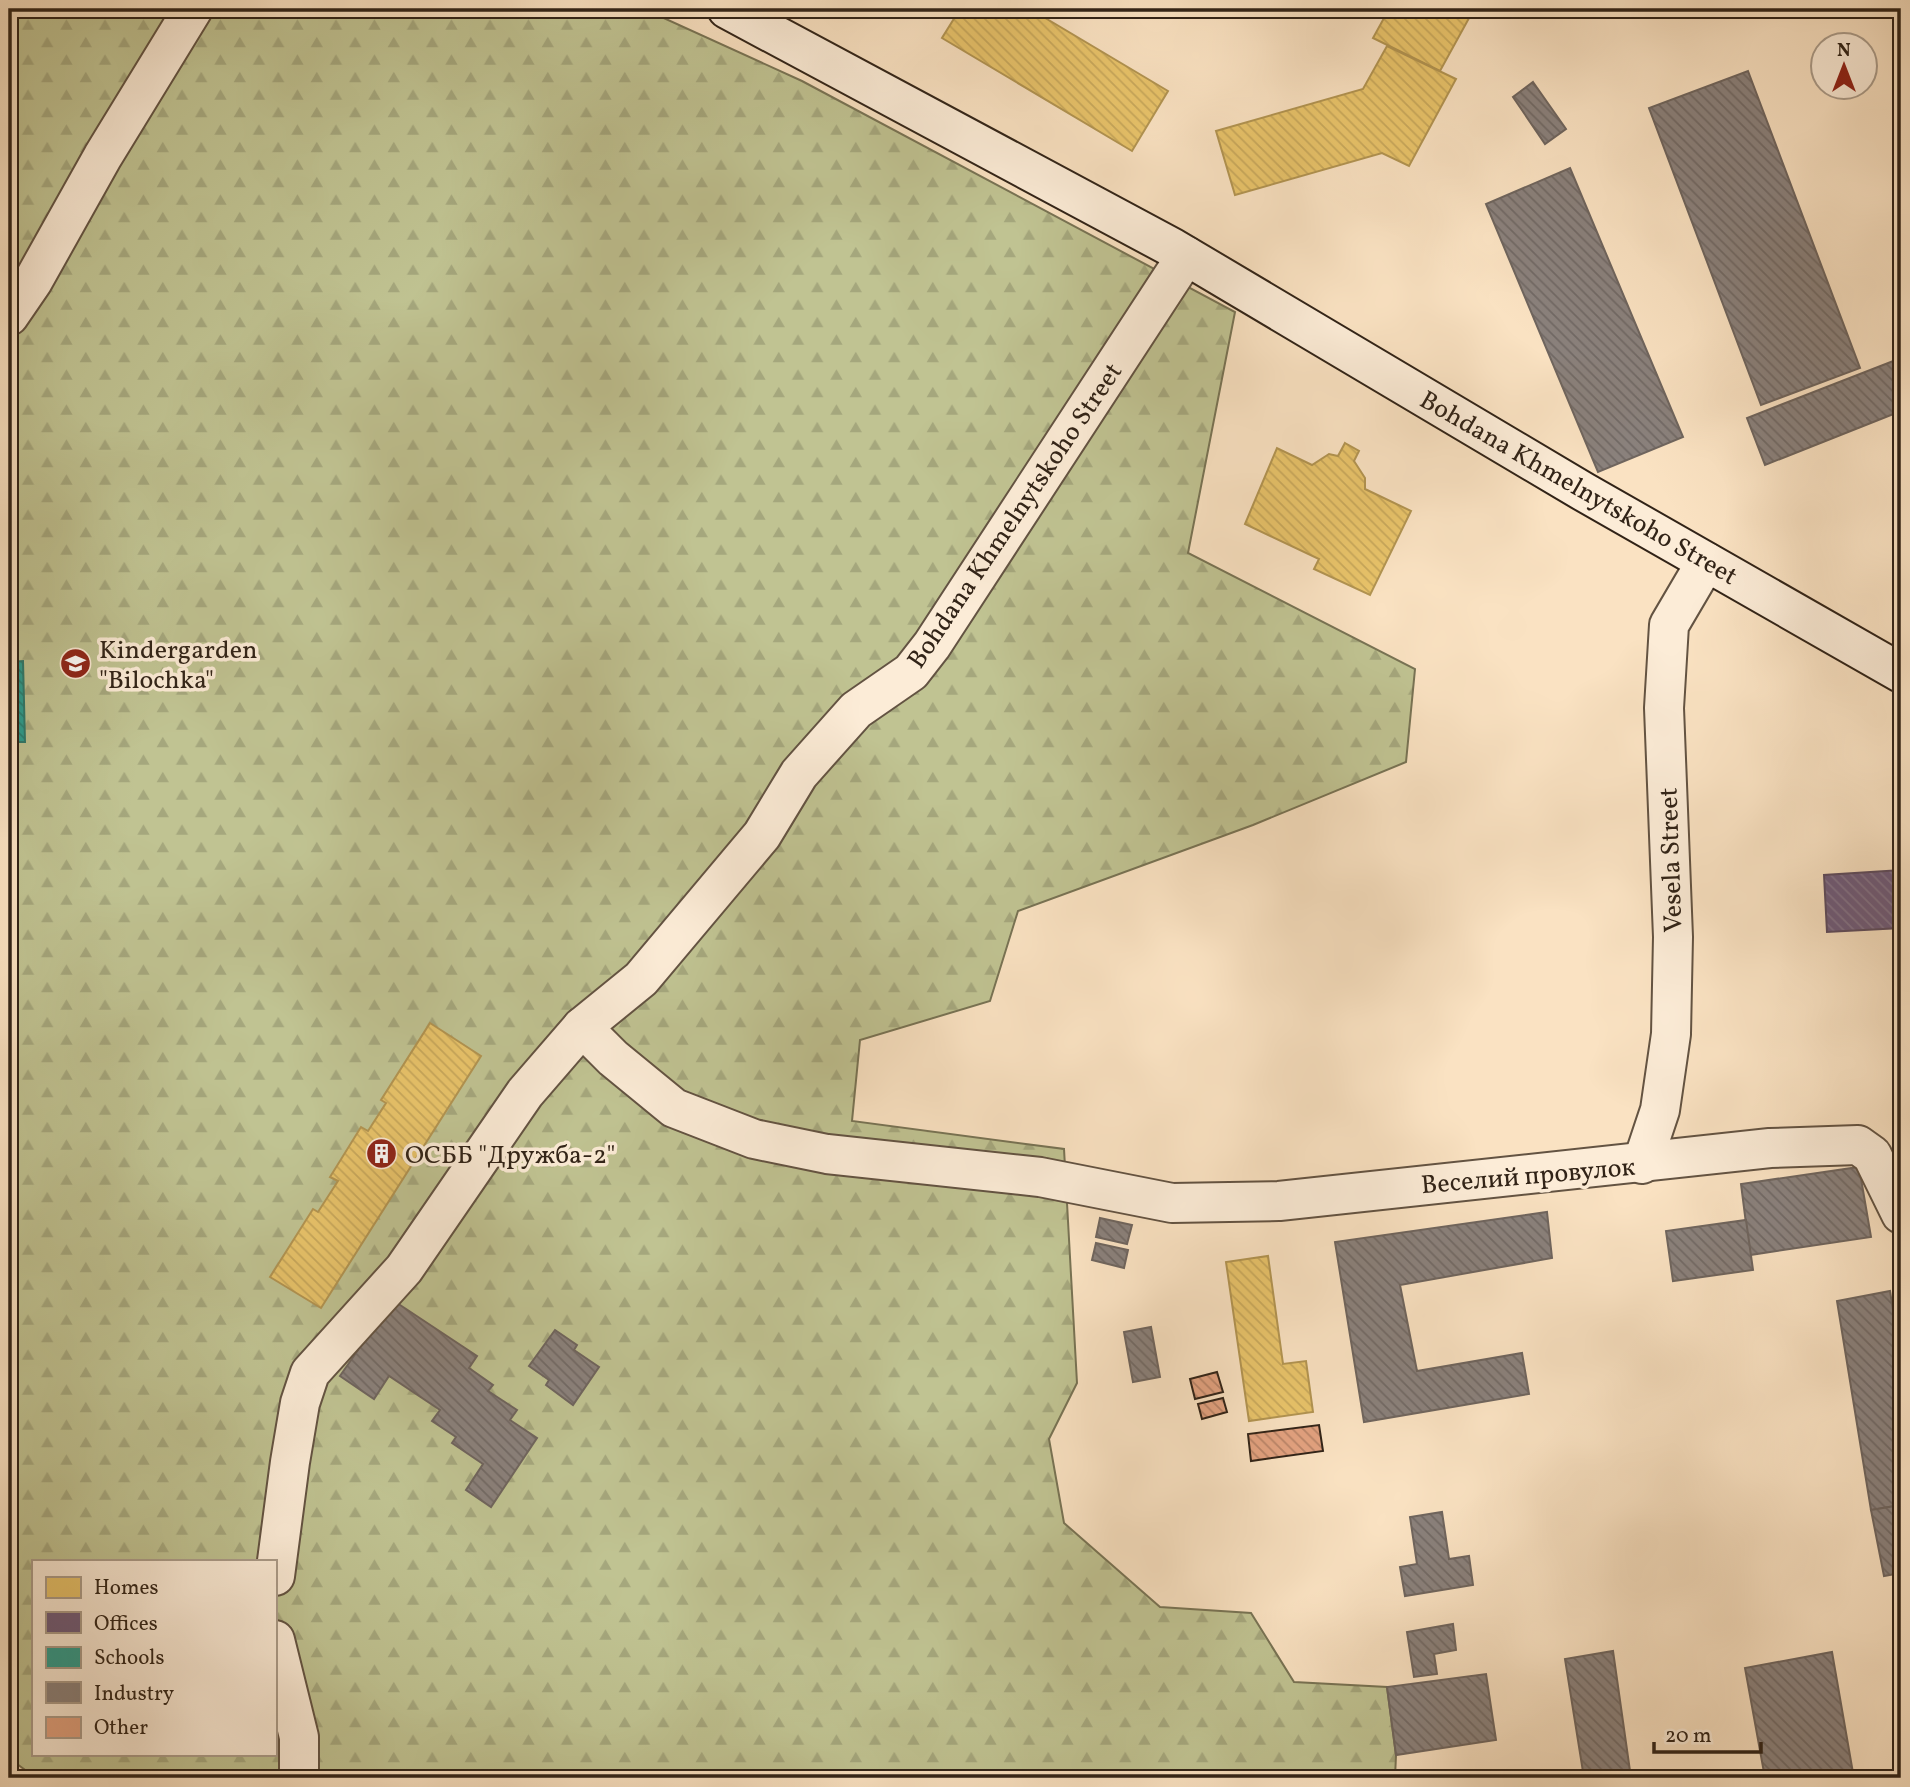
<svg xmlns="http://www.w3.org/2000/svg" width="1910" height="1787" font-family="Vollkorn,serif">
<style>
.forest{fill:url(#forest-firs);stroke:#787354;stroke-width:2;fill-rule:evenodd}
.homes{fill:url(#homes-back-hatch);stroke:#b29451;stroke-width:2}
.offices{fill:url(#offices-back-hatch);stroke:#5b495c;stroke-width:2}
.schools{fill:url(#schools-back-hatch);stroke:#2c786b;stroke-width:2}
.industry{fill:url(#industry-back-hatch);stroke:#6f655e;stroke-width:2}
.building{fill:url(#building-back-hatch);stroke:#312317;stroke-width:2}
.lines{fill:none;stroke-linecap:round;stroke-linejoin:round}
.street-casing{stroke:#635342;stroke-width:42}
.secondary-casing{stroke:#312317;stroke-width:42}
.street{stroke:#fcecd7;stroke-width:38}
.secondary{stroke:#fcecd7;stroke-width:38}
.labels{text-anchor:middle;stroke-width:7;stroke-linejoin:round;paint-order:stroke}
.street-label{font-size:26px;fill:#312317;stroke:#fcecd7}
.poi-label{font-size:26px;fill:#312317;stroke:#fcecd7;text-anchor:start}
</style>
<defs>
<pattern id="forest-firs" width="22" height="20" patternUnits="userSpaceOnUse" patternTransform="scale(1.75)"><rect width="22" height="20" fill="#c0c392"/><path d="M5 1l3.5 6h-7zM16 11l3.5 6h-7z" fill="#a5a77d"/></pattern>
<pattern id="homes-back-hatch" width="6" height="6" patternUnits="userSpaceOnUse" patternTransform="scale(1.75)"><rect width="6" height="6" fill="#e9c46a"/><path d="M-1 5l2 2M0 0l6 6M5-1l2 2" fill="none" stroke="#c8a85b"/></pattern>
<pattern id="offices-back-hatch" width="6" height="6" patternUnits="userSpaceOnUse" patternTransform="scale(1.75)"><rect width="6" height="6" fill="#6d597a"/><path d="M-1 5l2 2M0 0l6 6M5-1l2 2" fill="none" stroke="#82728a"/></pattern>
<pattern id="schools-back-hatch" width="6" height="6" patternUnits="userSpaceOnUse" patternTransform="scale(1.75)"><rect width="6" height="6" fill="#2a9d8f"/><path d="M-1 5l2 2M0 0l6 6M5-1l2 2" fill="none" stroke="#258074"/></pattern>
<pattern id="industry-back-hatch" width="6" height="6" patternUnits="userSpaceOnUse" patternTransform="scale(1.75)"><rect width="6" height="6" fill="#8a817c"/><path d="M-1 5l2 2M0 0l6 6M5-1l2 2" fill="none" stroke="#716965"/></pattern>
<pattern id="building-back-hatch" width="6" height="6" patternUnits="userSpaceOnUse" patternTransform="scale(1.75)"><rect width="6" height="6" fill="#e3a280"/><path d="M-1 5l2 2M0 0l6 6M5-1l2 2" fill="none" stroke="#b98468"/></pattern>
</defs>
<rect width="100%" height="100%" fill="#fae2c2"/>
<filter id="stains"><feTurbulence type="fractalNoise" baseFrequency=".00286" numOctaves="4"/><feColorMatrix values="0 0 0 0 .2 0 0 0 0 .09 0 0 0 0 .02 0 0 0 .5 -.17"/></filter>
<radialGradient id="worn" r=".72"><stop offset=".6" stop-color="#630" stop-opacity="0"/><stop offset="1" stop-color="#630" stop-opacity=".3"/></radialGradient>
<!-- forest -->
<path class="forest" d="M9,9H644L802,81L1235,312L1188,553L1415,669L1406,762L1253,825L1018,911L990,1001L860,1040L852,1121L1064,1149L1077,1383L1049,1439L1064,1523L1160,1607L1251,1613L1294,1682L1387,1687L1396,1755L1395,1778H36L9,1758ZM33,1561H275V1754H33Z"/>
<!-- homes -->
<g class="homes">
<path d="M960,9H1030L1168,91L1132,151L942,38Z"/>
<path d="M1389,9H1474L1440,71L1373,38Z"/>
<path d="M1387,46L1456,79L1409,166L1382,153L1235,195L1216,131L1363,89Z"/>
<path d="M1345,443L1359,451L1354,461L1365,478V489L1411,511L1370,595L1314,569L1319,559L1245,524L1277,448L1312,465L1329,454L1338,456Z"/>
<path d="M430,1023L481,1056L321,1308L270,1277L313,1209L318,1212L338,1181L330,1177L361,1127L368,1131L386,1103L381,1100Z"/>
<path d="M1268,1256L1283,1364L1306,1361L1313,1412L1249,1421L1226,1262Z"/>
</g>
<!-- offices -->
<path class="offices" d="M1901,870V928L1827,932L1824,875Z"/>
<!-- schools -->
<path class="schools" d="M23,661L25,742H9V662Z"/>
<!-- industry -->
<g class="industry">
<path d="M1748,71L1860,368L1761,405L1649,108Z"/>
<path d="M1533,82L1566,129L1545,144L1513,97Z"/>
<path d="M1570,168L1683,437L1598,472L1486,204Z"/>
<path d="M1901,358V411L1765,465L1747,418Z"/>
<path d="M1859,1167L1871,1237L1750,1255L1741,1184Z"/>
<path d="M1547,1212L1552,1258L1400,1285L1417,1371L1522,1353L1529,1394L1364,1422L1335,1242Z"/>
<path d="M1100,1218L1132,1225L1127,1244L1096,1237Z"/>
<path d="M1746,1220L1753,1270L1673,1281L1666,1231Z"/>
<path d="M1096,1243L1128,1250L1124,1268L1092,1260Z"/>
<path d="M1890,1291L1901,1360V1505L1871,1510L1837,1301Z"/>
<path d="M388,1297L477,1356L469,1368L493,1385L488,1391L517,1410L510,1420L537,1438L491,1507L466,1490L483,1464L452,1443L456,1437L432,1421L440,1410L389,1376L374,1399L340,1376L358,1350L354,1347Z"/>
<path d="M1151,1327L1160,1377L1133,1382L1124,1332Z"/>
<path d="M555,1330L577,1345L574,1350L599,1367L573,1405L546,1385L549,1380L529,1366Z"/>
<path d="M1901,1505V1573L1884,1576L1871,1510Z"/>
<path d="M1442,1512L1449,1559L1469,1556L1473,1585L1405,1596L1400,1567L1417,1564L1410,1517Z"/>
<path d="M1453,1624L1456,1650L1434,1654L1437,1674L1414,1677L1407,1632Z"/>
<path d="M1613,1651L1631,1778H1584L1565,1659Z"/>
<path d="M1832,1652L1853,1773L1823,1778H1765L1745,1668Z"/>
<path d="M1486,1674L1496,1740L1396,1755L1387,1687Z"/>
</g>
<!-- building -->
<g class="building">
<path d="M1217,1372L1223,1392L1195,1399L1190,1379Z"/>
<path d="M1223,1398L1227,1412L1202,1419L1198,1404Z"/>
<path d="M1319,1425L1323,1451L1251,1461L1248,1434Z"/>
</g>
<g class="lines">
<defs>
<g id="street">
<path d="M9,316L33,281L103,156L193,9"/>
<path d="M582,1027L613,1058L674,1108L754,1139L827,1154L1040,1177L1172,1203L1279,1201L1770,1148L1858,1145L1872,1155L1901,1214"/>
<path d="M1642,1164L1660,1110L1671,1034L1673,937L1664,708L1669,625L1706,562"/>
<path d="M275,1576L290,1462L300,1403L310,1373L404,1269L525,1093L582,1027L641,979L762,835L799,774L856,710L911,672L932,645L1186,256"/>
<path d="M275,1640L299,1737V1778"/>
</g>
<path id="secondary" d="M727,9L1173,248L1584,492L1901,673"/>
</defs>
<!-- street casing -->
<use href="#street" class="street-casing"/>
<!-- secondary casing -->
<use href="#secondary" class="secondary-casing"/>
<!-- street -->
<use href="#street" class="street"/>
<!-- secondary -->
<use href="#secondary" class="secondary"/>
</g>
<!-- icons -->
<defs>
<symbol id="school-disc" viewBox="-11 -11 22 22"><circle r="9.5" fill="#8f2418" stroke="#fcecd7"/><path d="M0-5L7-2L0 1L-7-2ZM-4 1L0 2.5L4 1V4Q0 6-4 4Z" fill="#fff"/></symbol>
<symbol id="building-disc" viewBox="-11 -11 22 22"><circle r="9.5" fill="#8f2418" stroke="#fcecd7"/><path d="M-4-6H4V6H1V3H-1V6H-4ZM-2.5-4.3h1.7v1.8h-1.7ZM.8-4.3h1.7v1.8H.8ZM-2.5-1h1.7V.8h-1.7ZM.8-1h1.7V.8H.8Z" fill="#fff"/></symbol>
</defs>
<g fill-rule="evenodd">
<use href="#school-disc" x="58" y="646" width="35" height="35"/>
<use href="#building-disc" x="364" y="1136" width="35" height="35"/>
</g>
<g class="labels">
<!-- street labels -->
<g class="street-label">
<text transform="translate(1579 487) rotate(30)" y="9">Bohdana Khmelnytskoho Street</text>
<text transform="translate(1014 515) rotate(-56)" y="9">Bohdana Khmelnytskoho Street</text>
<text transform="translate(1670 860) rotate(-92)" y="9">Vesela Street</text>
<text transform="translate(1528 1175) rotate(-5)" y="9">Веселий провулок</text>
</g>
<!-- poi labels -->
<g class="poi-label">
<text x="99" y="658">Kindergarden<tspan x="99" dy="30">"Bilochka"</tspan></text>
<text x="405" y="1163">ОСББ "Дружба-2"</text>
</g>
</g>
<!-- margin -->
<rect width="1910" height="1787" fill="none" stroke="#fae2c2" stroke-width="35"/>
<rect x="10" y="10" width="1889" height="1766" fill="none" stroke="#312317" stroke-width="3.5"/>
<rect x="18" y="18" width="1875" height="1752" fill="none" stroke="#312317" stroke-width="2"/>
<!-- legend -->
<rect x="32" y="1560" width="245" height="196" fill="#fcecd7" stroke="#ab9c8a" stroke-width="2"/>
<rect x="46" y="1577" width="35" height="21" fill="#e9c46a" stroke="#ab9c8a" stroke-width="2"/>
<text x="94" y="1594" font-size="21" fill="#312317">Homes</text>
<rect x="46" y="1612" width="35" height="21" fill="#6d597a" stroke="#ab9c8a" stroke-width="2"/>
<text x="94" y="1630" font-size="21" fill="#312317">Offices</text>
<rect x="46" y="1647" width="35" height="21" fill="#2a9d8f" stroke="#ab9c8a" stroke-width="2"/>
<text x="94" y="1664" font-size="21" fill="#312317">Schools</text>
<rect x="46" y="1682" width="35" height="21" fill="#8a817c" stroke="#ab9c8a" stroke-width="2"/>
<text x="94" y="1700" font-size="21" fill="#312317">Industry</text>
<rect x="46" y="1717" width="35" height="21" fill="#e3a280" stroke="#ab9c8a" stroke-width="2"/>
<text x="94" y="1734" font-size="21" fill="#312317">Other</text>
<!-- north arrow -->
<g transform="translate(1844 66)"><circle r="33" fill="#fcecd7" stroke="#ab9c8a" stroke-width="2"/>
<path d="M0-5L12 26L0 18L-12 26Z" fill="#8f2418"/>
<text y="-10" font-size="19" font-weight="bold" text-anchor="middle" fill="#312317">N</text>
</g>
<!-- scale -->
<path d="M1654 1742v10h107v-10" fill="none" stroke="#312317" stroke-width="3.5"/>
<text x="1665" y="1742" font-size="21" fill="#312317" stroke="#fcecd7" stroke-width="5" paint-order="stroke">20 m</text>
<rect width="100%" height="100%" filter="url(#stains)"/>
<rect width="100%" height="100%" fill="url(#worn)"/>
</svg>
